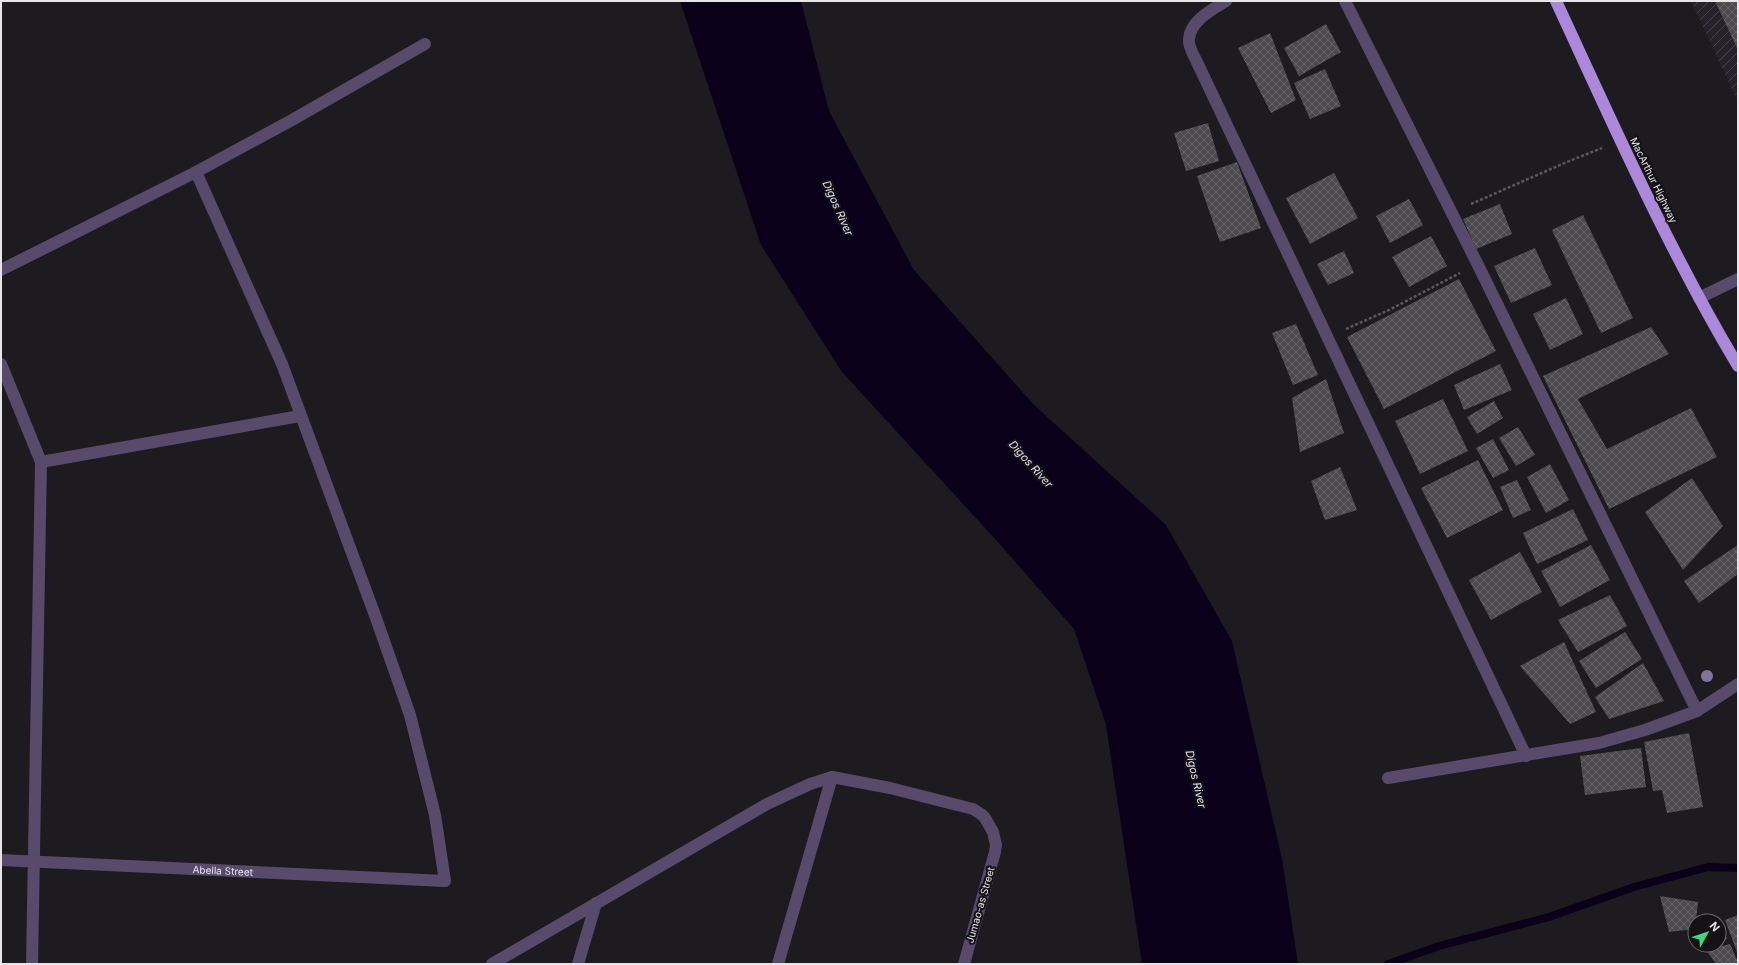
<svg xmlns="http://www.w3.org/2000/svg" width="1739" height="965" font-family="Inter,sans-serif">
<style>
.industrial{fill:url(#industrial-furrows)}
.water{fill:#0a001a}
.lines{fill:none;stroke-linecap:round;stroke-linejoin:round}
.stream{stroke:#0a001a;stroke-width:8}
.building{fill:url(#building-cross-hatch)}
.path{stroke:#5a585c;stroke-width:2.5;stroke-dasharray:3 2;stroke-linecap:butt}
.street{stroke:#574a6b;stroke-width:12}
.highway{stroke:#ab88da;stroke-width:12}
.tree{fill:#827398}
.labels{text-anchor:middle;stroke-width:4;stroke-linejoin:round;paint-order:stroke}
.street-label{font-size:10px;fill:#e6e5e8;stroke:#141216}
.water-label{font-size:11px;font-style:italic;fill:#e5ddf3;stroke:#141216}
</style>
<defs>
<pattern id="industrial-furrows" width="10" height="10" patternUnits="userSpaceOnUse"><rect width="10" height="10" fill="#25222b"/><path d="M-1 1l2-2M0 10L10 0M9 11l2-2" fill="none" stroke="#45424a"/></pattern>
<pattern id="building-cross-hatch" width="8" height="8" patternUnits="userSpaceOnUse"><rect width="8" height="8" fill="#4c4a4f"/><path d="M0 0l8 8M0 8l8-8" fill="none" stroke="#666468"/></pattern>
</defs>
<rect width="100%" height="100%" fill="#1d1b1f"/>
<!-- industrial -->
<path class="industrial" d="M1691,1H1738V102Z"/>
<!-- water -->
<path class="water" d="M680,1H801L829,111L914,270L1033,404L1166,525L1232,641L1282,859L1298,964H1142L1106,725L1074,629L997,541L842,372L761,245Z"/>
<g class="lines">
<!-- stream -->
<path class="stream" d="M1388,964L1439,946L1549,917L1634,887L1708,867L1738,868"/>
</g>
<!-- building -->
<g class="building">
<path d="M1715,1H1738V50Z"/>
<path d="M1326,24L1341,52L1299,76L1284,48Z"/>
<path d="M1270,33L1296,100L1271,113L1238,48Z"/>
<path d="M1325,69L1341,106L1310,119L1294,83Z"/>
<path d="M1208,123L1219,161L1186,171L1174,133Z"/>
<path d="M1237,162L1261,228L1220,242L1197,176Z"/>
<path d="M1334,173L1358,218L1310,244L1286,198Z"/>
<path d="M1409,199L1423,225L1390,243L1376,216Z"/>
<path d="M1500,204L1512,234L1476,249L1463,219Z"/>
<path d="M1583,215L1633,318L1601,333L1552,230Z"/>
<path d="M1431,236L1447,266L1409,287L1392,257Z"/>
<path d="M1535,248L1552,285L1511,303L1494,266Z"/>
<path d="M1344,251L1354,273L1328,285L1317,264Z"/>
<path d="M1459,279L1496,351L1384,409L1347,337Z"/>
<path d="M1566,298L1583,334L1550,350L1533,314Z"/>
<path d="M1296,324L1318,375L1293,385L1272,333Z"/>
<path d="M1651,327L1669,354L1578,399L1607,449L1691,408L1717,457L1609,509L1543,376Z"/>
<path d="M1500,364L1512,390L1464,410L1454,385Z"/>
<path d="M1326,379L1344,433L1300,452L1292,398Z"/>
<path d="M1443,399L1468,451L1420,474L1395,421Z"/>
<path d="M1494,401L1503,418L1477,434L1467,417Z"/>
<path d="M1518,427L1535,455L1516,466L1499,438Z"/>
<path d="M1493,439L1509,470L1493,478L1476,448Z"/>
<path d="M1478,460L1503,510L1447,538L1421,488Z"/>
<path d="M1550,464L1569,500L1546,513L1527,477Z"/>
<path d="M1340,467L1357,510L1325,520L1311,481Z"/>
<path d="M1692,478L1723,526L1683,570L1645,512Z"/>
<path d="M1517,480L1531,510L1513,518L1500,487Z"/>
<path d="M1573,509L1588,540L1537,564L1523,533Z"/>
<path d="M1591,545L1610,580L1560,607L1541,571Z"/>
<path d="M1738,545V574L1699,603L1684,581Z"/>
<path d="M1520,552L1542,592L1491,620L1469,580Z"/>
<path d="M1610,595L1627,626L1578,652L1558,620Z"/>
<path d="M1625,632L1642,659L1596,688L1579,661Z"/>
<path d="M1564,642L1596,712L1570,724L1520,666Z"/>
<path d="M1643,663L1664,701L1609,719L1595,697Z"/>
<path d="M1689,733L1703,807L1667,813L1662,790L1653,791L1644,742Z"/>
<path d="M1641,748L1646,787L1585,795L1580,756Z"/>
<path d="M1660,896L1698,902L1695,929L1669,932Z"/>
<path d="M1738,915V951L1737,952L1725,920Z"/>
<path d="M1720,918L1727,939L1719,942V921H1712Z"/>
<path d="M1730,944L1738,962L1735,964H1716L1706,950Z"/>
</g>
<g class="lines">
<!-- path -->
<g class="path">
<path d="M1471,204L1567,162L1602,148"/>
<path d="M1346,329L1389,310L1460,273"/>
</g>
<!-- street -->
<g class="street">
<path d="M1226,1C1213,9 1190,21 1189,39C1188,46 1193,54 1196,60L1526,756"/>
<path d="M1345,1L1477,263L1697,711"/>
<path d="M1,270L196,172L292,120L425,44"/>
<path d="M1699,298L1738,279"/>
<path d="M1,364L41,462L32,964"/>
<path d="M41,462L300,416"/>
<path d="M1388,778L1599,743L1645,730L1697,711L1738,684"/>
<path id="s1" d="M1,860L445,881L435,815L410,715L376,618L282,364L196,172"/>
<path d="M492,964L767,804L810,784L832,777L890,788L973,809L981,814L985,818L993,832L996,845L995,852L964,964"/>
<path d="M578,964L596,903"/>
<path d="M778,964L832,777"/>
</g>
<!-- highway -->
<path class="highway" d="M1556,1C1613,124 1668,249 1738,366"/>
</g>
<!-- trees -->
<circle class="tree" cx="1707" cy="676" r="6"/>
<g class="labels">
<!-- street labels -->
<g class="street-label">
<text transform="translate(1654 180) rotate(64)" y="4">MacArthur Highway</text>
<text dy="4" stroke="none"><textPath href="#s1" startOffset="222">Abella Street</textPath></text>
<text transform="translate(980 905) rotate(-74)" y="4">Jumao-as Street</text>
</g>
<!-- water labels -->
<g class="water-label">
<text transform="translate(838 208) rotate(66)" y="4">Digos River</text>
<text transform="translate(1031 464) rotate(48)" y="4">Digos River</text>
<text transform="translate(1196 779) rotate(77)" y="4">Digos River</text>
</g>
</g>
<!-- border -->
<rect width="1739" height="965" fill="none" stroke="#e6e5e8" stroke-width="4"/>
<!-- north arrow -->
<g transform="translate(1707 933) rotate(50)"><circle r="19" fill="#141216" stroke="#68666a"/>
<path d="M0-3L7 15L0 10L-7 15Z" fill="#3ed77d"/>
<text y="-6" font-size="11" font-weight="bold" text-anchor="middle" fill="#e6e5e8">N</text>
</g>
</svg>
